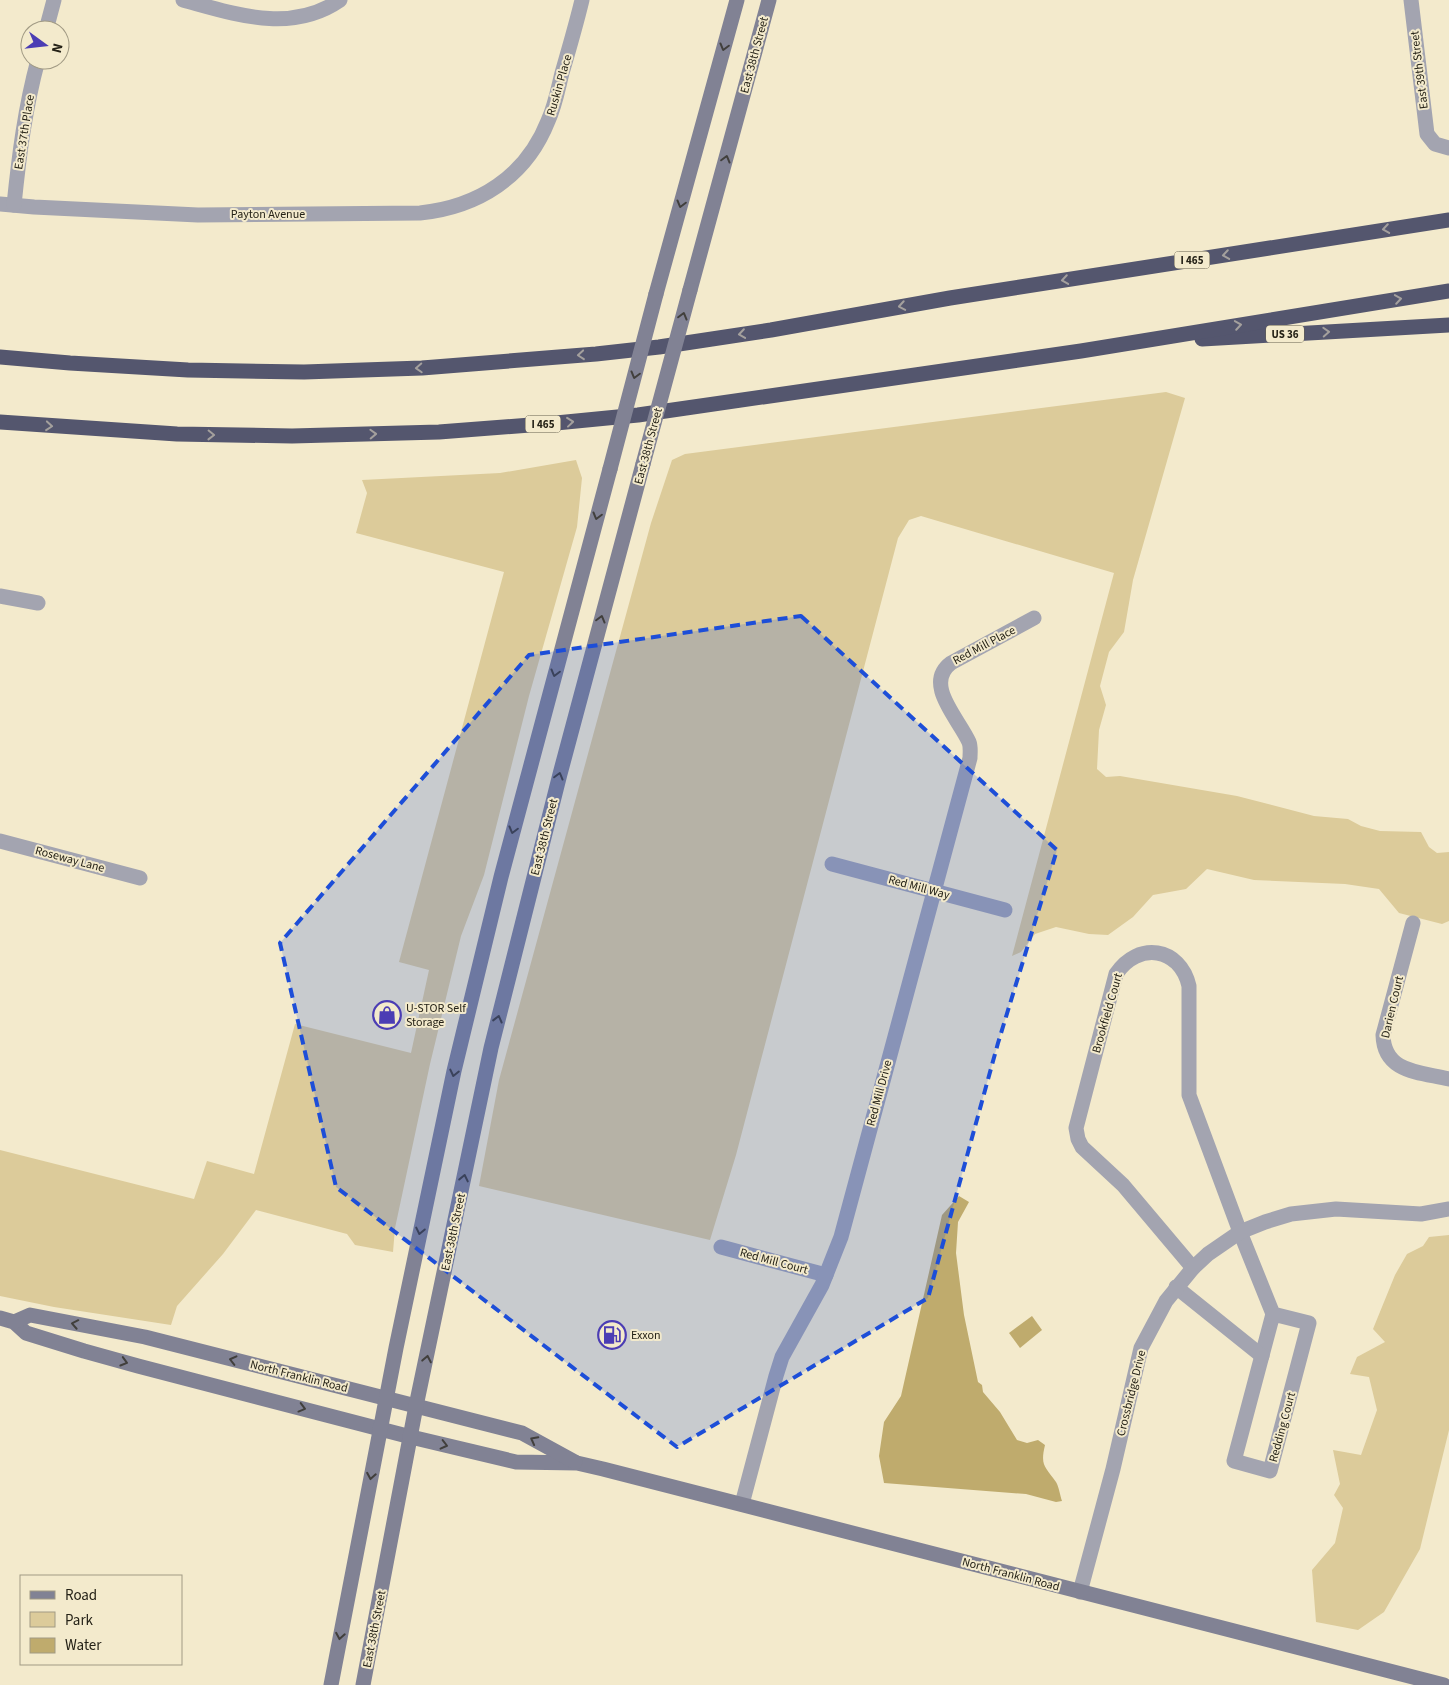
<svg xmlns="http://www.w3.org/2000/svg" width="1449" height="1685" font-family="'Source Sans 3',sans-serif">
<style>
.green{fill:#dccb9a}
.water{fill:#bfab6d}
.lines{fill:none;stroke-linecap:round;stroke-linejoin:round}
.street{stroke:#a3a4b0;stroke-width:15}
.secondary{stroke:#818294;stroke-width:15}
.highway{stroke:#54566e;stroke-width:15}
.secondary-bridge{stroke:#818294;stroke-width:15}
.oneway{stroke:#413f3c}
.oneway2{stroke:#a4a09d}
.marked{fill:#1d4ed8;fill-opacity:0.2;stroke:#1d4ed8;stroke-width:4;stroke-dasharray:10 6;stroke-linejoin:round}
.labels{text-anchor:middle;stroke-width:4;stroke-linejoin:round;paint-order:stroke}
.shield{fill:#f3eacc;stroke:#635e4d;stroke-width:1}
.shield-label{font-size:11px;font-weight:bold;fill:#252217}
.street-label{font-size:12px;fill:#252217;stroke:#f3eacc}
.poi-label{font-size:12px;fill:#252217;stroke:#f3eacc;text-anchor:start}
</style>
<rect width="100%" height="100%" fill="#f3eacc"/>
<!-- green -->
<g class="green">
<path d="M1166,392L1185,398L1133,580L1124,632L1109,652L1100,686L1106,705L1099,730L1097,769L1106,777L1120,776L1237,796L1314,816L1348,819L1361,826L1380,831L1421,832L1429,847L1437,853L1449,852V921L1442,924L1399,913L1379,889L1345,884L1254,880L1207,869L1186,889L1153,895L1133,917L1108,935L1089,934L1056,927L1035,934L1021,952L1012,956L1114,573L921,516L909,520L898,538L736,1155L710,1240L479,1186L499,1080L651,523L672,460L685,454Z"/>
<path d="M576,460L582,478L577,527L529,696L484,875L461,936L430,1064L395,1228L393,1252L355,1245L347,1234L256,1210L223,1254L177,1306L171,1325L54,1307L0,1296V1150L194,1199L207,1161L254,1174L295,1024L411,1053L429,970L399,962L504,572L356,533L367,493L362,480L500,473Z"/>
<path d="M1449,1235V1430L1420,1549L1384,1612L1358,1630L1316,1622L1312,1570L1335,1543L1343,1508L1334,1495L1340,1484L1333,1450L1361,1455L1377,1410L1369,1377L1350,1374L1357,1357L1385,1342L1373,1329L1395,1275L1407,1254L1423,1246L1429,1237Z"/>
</g>
<!-- water -->
<g class="water">
<path d="M959,1196L969,1202L958,1222L956,1253L964,1315L978,1382L982,1385L983,1392L1000,1412L1017,1440L1027,1443L1038,1440L1045,1445C1040,1466 1045,1466 1056,1482C1059,1487 1060,1495 1062,1501L1056,1502L1026,1494L884,1483L879,1456L884,1422L901,1396L942,1215Z"/>
<path d="M1032,1316L1042,1330L1020,1348L1009,1333Z"/>
</g>
<g class="lines">
<!-- street -->
<g class="street">
<path d="M183,0C235,14 291,34 340,0"/>
<path d="M1411,0L1427,134L1435,144L1449,148"/>
<path d="M46,30L54,0"/>
<path d="M0,204L34,207L198,215L420,213C478,207 526,177 548,121C555,106 558,89 562,73C569,49 576,25 582,0"/>
<path d="M14,205C19,156 25,108 38,60"/>
<path d="M0,596L38,603"/>
<path d="M0,841L140,878"/>
<path d="M832,864L1005,910"/>
<path d="M1413,923L1383,1035C1384,1073 1420,1072 1449,1079"/>
<path d="M721,1247L826,1275"/>
<path d="M1193,1268L1123,1185L1082,1147L1078,1139L1076,1128L1116,974C1138,941 1180,947 1189,986V1095L1240,1232L1273,1314L1234,1461L1270,1471L1309,1323L1273,1314"/>
<path d="M1176,1287L1262,1356"/>
<path d="M742,1504L776,1376L782,1357L822,1285L841,1237L970,758C970,753 971,747 969,742C959,719 923,684 951,663L1034,618"/>
<path d="M1080,1592L1113,1469L1141,1348L1166,1301L1193,1268L1208,1254L1240,1232L1265,1222L1291,1214L1336,1209L1421,1214L1449,1209"/>
</g>
<!-- secondary -->
<g class="secondary">
<path d="M690,290L769,0"/>
<path d="M656,294L737,0"/>
<path d="M0,1318L14,1322L26,1333L84,1351L138,1366L411,1437L516,1462L577,1463L603,1469L1444,1685"/>
<path d="M14,1322L30,1315L145,1337L522,1433L575,1462"/>
<path d="M331,1685L396,1348L454,1071L501,877L610,469"/>
<path d="M363,1685L416,1406L491,1048L560,774L643,464"/>
</g>
<!-- highway -->
<g class="highway">
<path d="M1202,339L1449,325"/>
<path d="M0,357L70,363L188,370L304,372L422,368L596,354L659,347L771,330L950,298L1449,220"/>
<path d="M0,422L177,434L292,436L439,432L556,423L638,415L1081,351L1449,291"/>
</g>
<!-- secondary-bridge -->
<g class="secondary-bridge">
<path d="M643,464L690,290"/>
<path d="M610,469L656,294"/>
</g>
</g>
<!-- one-way arrows -->
<defs><path id="oneway-chevron" d="M-2-3.5L2.5 0L-2 3.5" fill="none" stroke-width="1.6" stroke-linecap="round" stroke-linejoin="round" transform="scale(1.25)"/></defs>
<g class="oneway">
<use href="#oneway-chevron" transform="translate(724 47) rotate(105)"/>
<use href="#oneway-chevron" transform="translate(726 159) rotate(-75)"/>
<use href="#oneway-chevron" transform="translate(681 204) rotate(105)"/>
<use href="#oneway-chevron" transform="translate(683 316) rotate(-75)"/>
<use href="#oneway-chevron" transform="translate(635 375) rotate(105)"/>
<use href="#oneway-chevron" transform="translate(597 516) rotate(105)"/>
<use href="#oneway-chevron" transform="translate(601 619) rotate(-75)"/>
<use href="#oneway-chevron" transform="translate(555 673) rotate(105)"/>
<use href="#oneway-chevron" transform="translate(559 776) rotate(-75)"/>
<use href="#oneway-chevron" transform="translate(513 830) rotate(105)"/>
<use href="#oneway-chevron" transform="translate(498 1019) rotate(-76)"/>
<use href="#oneway-chevron" transform="translate(454 1073) rotate(103)"/>
<use href="#oneway-chevron" transform="translate(464 1178) rotate(-78)"/>
<use href="#oneway-chevron" transform="translate(420 1231) rotate(102)"/>
<use href="#oneway-chevron" transform="translate(75 1324) rotate(-169)"/>
<use href="#oneway-chevron" transform="translate(427 1359) rotate(-79)"/>
<use href="#oneway-chevron" transform="translate(233 1360) rotate(-166)"/>
<use href="#oneway-chevron" transform="translate(124 1362) rotate(16)"/>
<use href="#oneway-chevron" transform="translate(302 1408) rotate(15)"/>
<use href="#oneway-chevron" transform="translate(534 1440) rotate(-152)"/>
<use href="#oneway-chevron" transform="translate(444 1445) rotate(14)"/>
<use href="#oneway-chevron" transform="translate(371 1476) rotate(100)"/>
<use href="#oneway-chevron" transform="translate(340 1636) rotate(100)"/>
</g>
<g class="oneway2">
<use href="#oneway-chevron" transform="translate(1386 229) rotate(171)"/>
<use href="#oneway-chevron" transform="translate(1226 255) rotate(171)"/>
<use href="#oneway-chevron" transform="translate(1065 280) rotate(171)"/>
<use href="#oneway-chevron" transform="translate(1398 299) rotate(-9)"/>
<use href="#oneway-chevron" transform="translate(902 306) rotate(170)"/>
<use href="#oneway-chevron" transform="translate(1238 325) rotate(-9)"/>
<use href="#oneway-chevron" transform="translate(1326 332) rotate(-3)"/>
<use href="#oneway-chevron" transform="translate(742 334) rotate(172)"/>
<use href="#oneway-chevron" transform="translate(581 355) rotate(175)"/>
<use href="#oneway-chevron" transform="translate(419 368) rotate(177)"/>
<use href="#oneway-chevron" transform="translate(570 422) rotate(-6)"/>
<use href="#oneway-chevron" transform="translate(49 426) rotate(5)"/>
<use href="#oneway-chevron" transform="translate(373 434) rotate(-2)"/>
<use href="#oneway-chevron" transform="translate(211 435) rotate(1)"/>
</g>
<!-- marked area -->
<path class="marked" d="M801,616L1057,850L998,1043L928,1298L677,1447L336,1187L280,943L529,655Z"/>
<!-- icons -->
<defs>
<symbol id="shop-ring" viewBox="-11 -11 22 22"><circle r="9.5" fill="#f3eacc" stroke="#4b3db4" stroke-width="1.5"/><path d="M-5-2.5h2.3a2.7 3.5 0 0 1 5.4 0H5L5.5 6h-11ZM-1.5-2.5h3a1.5 2.3 0 0 0-3 0Z" fill="#4b3db4"/></symbol>
<symbol id="fuel-ring" viewBox="-11 -11 22 22"><circle r="9.5" fill="#f3eacc" stroke="#4b3db4" stroke-width="1.5"/><path d="M-5.5-6h7V0h2V4h1.3V-2.5L3-4.5l.8-.8L6-3V5H2.5V1h-1V6h-7ZM-4.2-4.7v3.2H.2V-4.7Z" fill="#4b3db4"/></symbol>
</defs>
<g fill-rule="evenodd">
<use href="#shop-ring" x="371" y="999" width="32" height="32"/>
<use href="#fuel-ring" x="596" y="1319" width="32" height="32"/>
</g>
<g class="labels">
<!-- shield labels -->
<g class="shield">
<rect x="1174.5" y="251.5" width="35" height="17" rx="4"/>
<rect x="1266" y="325.5" width="38" height="17" rx="4"/>
<rect x="525.5" y="415.5" width="35" height="17" rx="4"/>
</g>
<g class="shield-label">
<text x="1192" y="264">I 465</text>
<text x="1285" y="338">US 36</text>
<text x="543" y="428">I 465</text>
</g>
<!-- street labels -->
<g class="street-label">
<text transform="translate(754 55) rotate(-75)" y="4">East 38th Street</text>
<text transform="translate(1419 70) rotate(-97)" y="4">East 39th Street</text>
<text transform="translate(559 85) rotate(-74)" y="4">Ruskin Place</text>
<text transform="translate(24 132) rotate(-81)" y="4">East 37th Place</text>
<text x="268" y="218">Payton Avenue</text>
<text transform="translate(648 446) rotate(-75)" y="4">East 38th Street</text>
<text transform="translate(984 645) rotate(-28)" y="4">Red Mill Place</text>
<text transform="translate(544 837) rotate(-76)" y="4">East 38th Street</text>
<text transform="translate(70 859) rotate(15)" y="4">Roseway Lane</text>
<text transform="translate(919 887) rotate(15)" y="4">Red Mill Way</text>
<text transform="translate(1392 1007) rotate(-77)" y="4">Darien Court</text>
<text transform="translate(1107 1013) rotate(-74)" y="4">Brookfield Court</text>
<text transform="translate(879 1093) rotate(-75)" y="4">Red Mill Drive</text>
<text transform="translate(453 1232) rotate(-78)" y="4">East 38th Street</text>
<text transform="translate(774 1261) rotate(15)" y="4">Red Mill Court</text>
<text transform="translate(299 1376) rotate(14)" y="4">North Franklin Road</text>
<text transform="translate(1131 1393) rotate(-76)" y="4">Crossbridge Drive</text>
<text transform="translate(1282 1427) rotate(-75)" y="4">Redding Court</text>
<text transform="translate(1011 1574) rotate(15)" y="4">North Franklin Road</text>
<text transform="translate(374 1629) rotate(-79)" y="4">East 38th Street</text>
</g>
<!-- poi labels -->
<g class="poi-label">
<text x="406" y="1012">U-STOR Self<tspan x="406" dy="14">Storage</tspan></text>
<text x="631" y="1339">Exxon</text>
</g>
</g>
<!-- legend -->
<rect x="20" y="1575" width="162" height="90" fill="#f3eacc" stroke="#a19a84"/>
<rect x="30" y="1591" width="25" height="8" fill="#818294" stroke="#a19a84"/>
<text x="65" y="1600" font-size="15" fill="#252217">Road</text>
<rect x="30" y="1612" width="25" height="15" fill="#dccb9a" stroke="#a19a84"/>
<text x="65" y="1625" font-size="15" fill="#252217">Park</text>
<rect x="30" y="1638" width="25" height="15" fill="#bfab6d" stroke="#a19a84"/>
<text x="65" y="1650" font-size="15" fill="#252217">Water</text>
<!-- north arrow -->
<g transform="translate(45 45) rotate(105)"><circle r="24" fill="#f3eacc" stroke="#a19a84"/>
<path d="M0-4L9 19L0 12L-9 19Z" fill="#4b3db4"/>
<text y="-8" font-size="14" font-weight="bold" text-anchor="middle" fill="#252217">N</text>
</g>
</svg>
